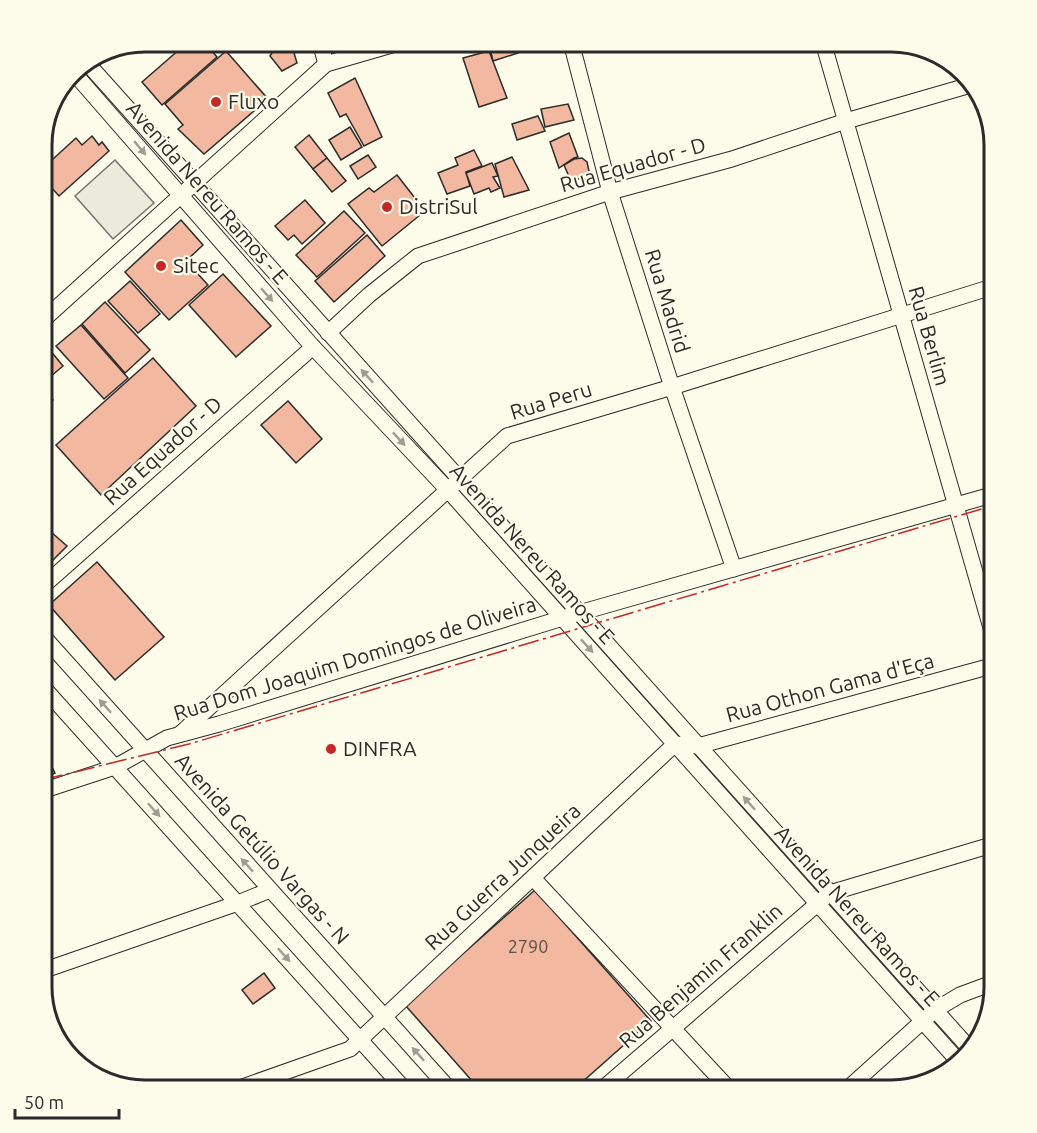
<svg xmlns="http://www.w3.org/2000/svg" width="1037" height="1133" font-family="Ubuntu,sans-serif">
<style>
.parking{fill:#eceadb;stroke:#74746e;stroke-width:1.5}
.building{fill:#f2b8a0;stroke:#2b2b2b;stroke-width:1.5}
.lines{fill:none;stroke-linecap:round;stroke-linejoin:round}
.minor-casing{stroke:#2b2b2b;stroke-width:17}
.minor{stroke:#fdfbea;stroke-width:15}
.power{stroke:#c62828;stroke-width:1.5;stroke-dasharray:21 4.5 3 4.5;stroke-linecap:butt}
.oneway{fill:#9e9d94}
.poi-dot{fill:#c62828;stroke:#fdfbea;stroke-width:2}
.labels{text-anchor:middle;stroke-width:4.5;stroke-linejoin:round;paint-order:stroke}
.number-label{font-size:18px;fill:#5d4e48}
.poi-label{font-size:21px;fill:#2b2b2b;stroke:#fdfbea;text-anchor:start}
.street-label{font-size:21px;fill:#2b2b2b;stroke:#fdfbea}
.rim{fill:none;stroke:#2b2b2b;stroke-width:3}
</style>
<rect width="100%" height="100%" fill="#fdfbea"/>
<!-- parking -->
<path class="parking" d="M115,160L154,203L113,239L75,196Z"/>
<!-- building -->
<g class="building">
<path d="M188,42H204L217,57L162,105L142,82Z"/>
<path d="M267,42H306L308,46L294,53L297,63L282,71L270,56L273,51Z"/>
<path d="M347,42H385L349,52Z"/>
<path d="M495,42H514L518,53L493,61L489,44Z"/>
<path d="M226,51L268,99L204,154L178,129L183,125L165,104Z"/>
<path d="M489,51L507,98L479,107L463,58Z"/>
<path d="M355,78L382,137L364,146L346,114L340,117L328,93Z"/>
<path d="M568,104L574,120L545,127L541,109Z"/>
<path d="M538,116L545,131L517,140L512,124Z"/>
<path d="M350,127L362,147L341,160L329,140Z"/>
<path d="M569,133L578,157L574,158L559,168L550,142Z"/>
<path d="M309,135L327,158L313,169L295,147Z"/>
<path d="M92,136L99,145L102,142L109,151L59,196L42,177V169L76,138L82,145Z"/>
<path d="M474,150L482,166L466,172L470,186L447,194L438,173L458,165L455,158Z"/>
<path d="M368,155L376,167L358,179L350,166Z"/>
<path d="M512,157L529,190L504,197L495,164Z"/>
<path d="M327,158L346,181L332,192L313,169Z"/>
<path d="M582,158L587,162L590,176L571,181L564,165L574,159Z"/>
<path d="M492,163L498,176L493,177L500,188L491,192L489,188L474,194L466,173Z"/>
<path d="M397,175L425,211L382,246L348,204L369,188L374,192Z"/>
<path d="M305,200L325,223L302,244L294,235L288,240L275,226Z"/>
<path d="M344,211L365,233L317,277L296,255Z"/>
<path d="M181,220L203,245L186,261L208,285L169,320L125,272Z"/>
<path d="M367,235L385,256L334,302L315,281Z"/>
<path d="M223,274L271,326L236,357L189,305Z"/>
<path d="M130,281L160,314L138,333L108,301Z"/>
<path d="M105,302L150,350L125,373L82,324Z"/>
<path d="M81,325L128,378L104,399L56,346Z"/>
<path d="M49,349L63,366L44,382L42,380V354Z"/>
<path d="M153,358L196,406L101,495L56,445Z"/>
<path d="M42,388L53,400L42,410Z"/>
<path d="M288,401L322,439L296,463L261,425Z"/>
<path d="M42,524L67,546L42,571Z"/>
<path d="M97,562L164,637L115,680L49,605Z"/>
<path d="M50,763L55,773L42,778V765Z"/>
<path d="M535,890L651,1021L572,1091H481L405,1005Z"/>
<path d="M264,973L275,988L253,1004L242,990Z"/>
</g>
<g class="lines">
<defs>
<g id="minor">
<path d="M320,42L326,64"/>
<path d="M571,42L610,192L672,387L734,569"/>
<path d="M823,42L995,642"/>
<path d="M88,64L971,1050"/>
<path d="M74,73L313,347L447,489L960,1063"/>
<path d="M42,321L326,64L402,42"/>
<path d="M328,333L369,295L418,256L610,192L732,159L846,121L974,84"/>
<path d="M42,587L313,347"/>
<path d="M42,635L451,1091"/>
<path d="M42,686L406,1091"/>
<path d="M180,734L507,436L672,387L995,286"/>
<path d="M42,791L115,767L167,738L219,724L579,613L995,494"/>
<path d="M533,878L731,1091"/>
<path d="M42,971L238,903L270,890"/>
<path d="M231,1091L350,1049L675,744L698,746L995,665"/>
<path d="M600,1091L830,893L995,844"/>
<path d="M845,1091L935,1010L960,995L995,982"/>
</g>
</defs>
<!-- minor casing -->
<use href="#minor" class="minor-casing"/>
<!-- minor -->
<use href="#minor" class="minor"/>
<!-- power -->
<path class="power" d="M42,780L189,744L995,505"/>
</g>
<!-- one-way arrows -->
<defs><path id="oneway-solid" d="M-6-.8H1V-3.2L6.5 0L1 3.2V.8H-6Z" transform="scale(1.5)"/></defs>
<g class="oneway">
<use href="#oneway-solid" transform="translate(140 148) rotate(50)"/>
<use href="#oneway-solid" transform="translate(267 295) rotate(49)"/>
<use href="#oneway-solid" transform="translate(367 376) rotate(-132)"/>
<use href="#oneway-solid" transform="translate(399 439) rotate(47)"/>
<use href="#oneway-solid" transform="translate(587 646) rotate(48)"/>
<use href="#oneway-solid" transform="translate(105 706) rotate(-132)"/>
<use href="#oneway-solid" transform="translate(749 803) rotate(-132)"/>
<use href="#oneway-solid" transform="translate(154 810) rotate(48)"/>
<use href="#oneway-solid" transform="translate(247 865) rotate(-132)"/>
<use href="#oneway-solid" transform="translate(284 955) rotate(48)"/>
<use href="#oneway-solid" transform="translate(418 1054) rotate(-132)"/>
</g>
<!-- markers -->
<g class="poi-dot">
<circle cx="216" cy="102" r="6"/>
<circle cx="387" cy="207" r="6"/>
<circle cx="161" cy="266" r="6"/>
<circle cx="331" cy="749" r="6"/>
</g>
<g class="labels">
<!-- number labels -->
<g class="number-label">
<text x="528" y="953">2790</text>
</g>
<!-- poi labels -->
<g class="poi-label">
<text x="228" y="109">Fluxo</text>
<text x="399" y="214">DistriSul</text>
<text x="173" y="273">Sitec</text>
<text x="343" y="756">DINFRA</text>
</g>
<!-- street labels -->
<g class="street-label">
<text transform="translate(633 165) rotate(-16)" y="7">Rua Equador - D</text>
<text transform="translate(207 193) rotate(49)" y="7">Avenida Nereu Ramos - E</text>
<text transform="translate(667 301) rotate(73)" y="7">Rua Madrid</text>
<text transform="translate(929 336) rotate(74)" y="7">Rua Berlim</text>
<text transform="translate(551 401) rotate(-17)" y="7">Rua Peru</text>
<text transform="translate(163 451) rotate(-42)" y="7">Rua Equador - D</text>
<text transform="translate(532 554) rotate(48)" y="7">Avenida Nereu Ramos - E</text>
<text transform="translate(355 659) rotate(-17)" y="7">Rua Dom Joaquim Domingos de Oliveira</text>
<text transform="translate(830 688) rotate(-15)" y="7">Rua Othon Gama d'Eça</text>
<text transform="translate(262 849) rotate(48)" y="7">Avenida Getúlio Vargas - N</text>
<text transform="translate(503 877) rotate(-43)" y="7">Rua Guerra Junqueira</text>
<text transform="translate(857 916) rotate(48)" y="7">Avenida Nereu Ramos - E</text>
<text transform="translate(701 976) rotate(-41)" y="7">Rua Benjamin Franklin</text>
</g>
</g>
<!-- crop -->
<path d="M0 0H1037V1133H0ZM145 52H891A93 93 0 0 1 984 145V987A93 93 0 0 1 891 1080H145A93 93 0 0 1 52 987V145A93 93 0 0 1 145 52Z" fill="#fdfbea" fill-rule="evenodd"/>
<path class="rim" d="M145 52H891A93 93 0 0 1 984 145V987A93 93 0 0 1 891 1080H145A93 93 0 0 1 52 987V145A93 93 0 0 1 145 52Z"/>
<!-- scale -->
<path d="M15 1109v9h104v-9" fill="none" stroke="#2b2b2b" stroke-width="3"/>
<text x="24" y="1109" font-size="18" fill="#2b2b2b" stroke="#fdfbea" stroke-width="4.5" paint-order="stroke">50 m</text>
</svg>
